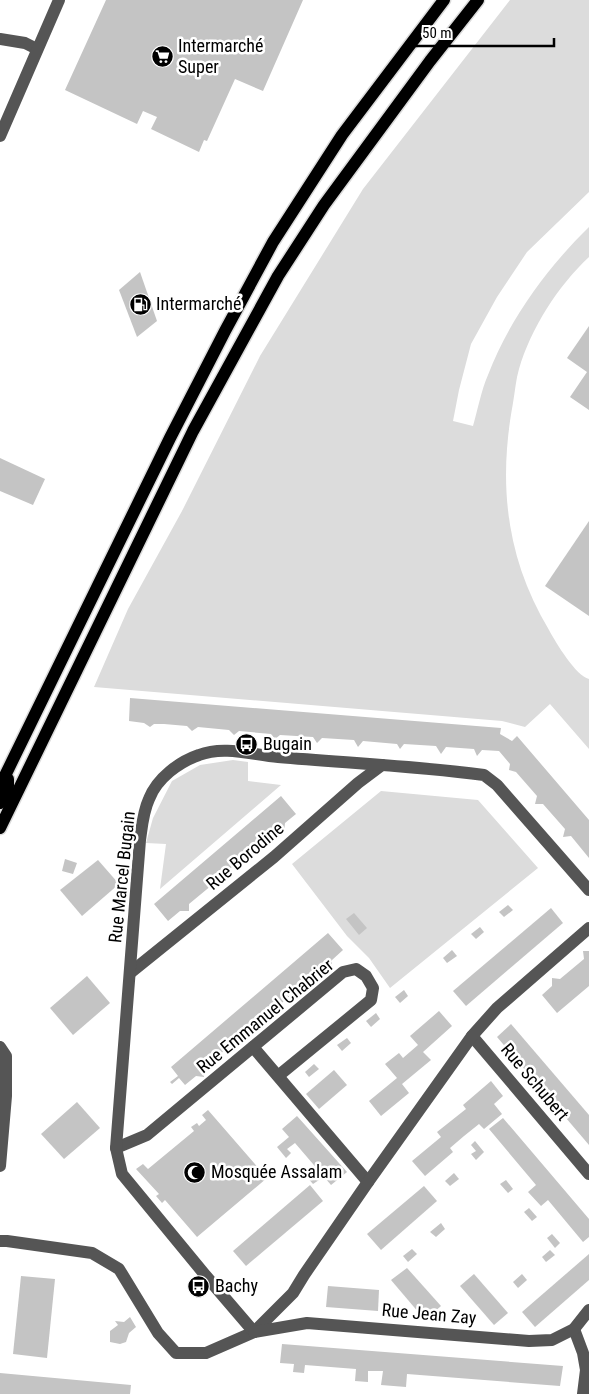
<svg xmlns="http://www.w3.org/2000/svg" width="589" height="1394" font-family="'Roboto Condensed',sans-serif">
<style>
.green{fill:#dcdcdc}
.building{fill:#c4c4c4}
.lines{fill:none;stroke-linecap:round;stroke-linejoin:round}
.major-casing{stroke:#dbdbdb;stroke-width:15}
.minor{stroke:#555;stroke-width:12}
.major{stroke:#000;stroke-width:12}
.labels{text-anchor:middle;stroke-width:5;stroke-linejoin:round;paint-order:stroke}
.poi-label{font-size:18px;fill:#000;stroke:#fff;text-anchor:start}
.street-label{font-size:18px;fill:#000;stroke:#fff}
</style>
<rect width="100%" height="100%" fill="#fff"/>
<!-- green -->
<g class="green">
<path d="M510,0H589V192L527,252L497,297L471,344L459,390L453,421L473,426C478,409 481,391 488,375C509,320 547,268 589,227V257C558,286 531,328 519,369C516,379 515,391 513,403C498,484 506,558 549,630C556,643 576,676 589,679V749L550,704L525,727L502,721L94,687L128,609L182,511L260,356L363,189Z"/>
<path d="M233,760L248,762V781L281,785L160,889L166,844L146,843L153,818L172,781L200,765Z"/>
<path d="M381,791L478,800L538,868L390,988L369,958L347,936L292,864Z"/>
</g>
<!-- building -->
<g class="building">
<path d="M106,0H303L263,91L235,79L207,141L204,140L199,152L151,129L157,117L143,111L137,124L65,90Z"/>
<path d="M140,272L157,321L137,337L119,290Z"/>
<path d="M589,326V410L570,397L587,372L567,358Z"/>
<path d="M0,458L45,479L33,505L0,491Z"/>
<path d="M589,521V616L545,586Z"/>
<path d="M130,698L501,728L500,734L512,741L517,736L589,820V858L571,836L563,837L565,829L543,804H535L537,796L516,772L509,770L510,764L499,751L482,750L477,756L474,749L446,747L441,754L436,746L404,744L400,749L397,744L363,741L358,747L354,740L322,738L317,743L313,737L280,735L275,739L271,734L239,731L234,735L229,730L198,727L192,731L187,726L164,724H154L150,727L144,723L129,721Z"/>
<path d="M281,796L296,814L285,823L284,832L276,831L253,849L252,858L244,857L220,877V885H212L189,904V911H180L168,921L154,904Z"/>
<path d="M65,859L77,863L73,874L62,871Z"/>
<path d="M98,860L119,884L82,916L60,890Z"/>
<path d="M508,905L513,910L504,917L499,912Z"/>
<path d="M551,908L563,923L466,1006L453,991Z"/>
<path d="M354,913L367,928L359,935L346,919Z"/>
<path d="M480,927L484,932L476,939L471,934Z"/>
<path d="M328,933L343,950L332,960V968L324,967L300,987L299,996L291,995L268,1015L267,1023L259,1022L236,1040L237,1050L227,1048L204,1069V1077L196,1076L185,1085L179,1078L172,1084L170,1082L178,1076L171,1067Z"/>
<path d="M452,950L457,956L447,963L443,958Z"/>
<path d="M583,951H589V986L557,1013L542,995L552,986V978L560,979L584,959Z"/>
<path d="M87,976L110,1003L73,1035L50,1008Z"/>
<path d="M404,990L408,996L400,1003L395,997Z"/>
<path d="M439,1011L452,1026L423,1052L431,1060L402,1084L409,1093L381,1116L369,1101L397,1078L385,1064L399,1053L403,1058L418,1045L410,1036Z"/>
<path d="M376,1013L380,1019L371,1027L366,1021Z"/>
<path d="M511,1024L589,1115V1145L497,1037Z"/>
<path d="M347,1038L351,1043L342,1051L337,1045Z"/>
<path d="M314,1064L319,1069L309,1077L305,1072Z"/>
<path d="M334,1070L347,1085L319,1109L306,1094Z"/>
<path d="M491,1081L503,1096L494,1104L502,1114L484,1129L479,1124L464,1136L450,1148L453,1152L425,1176L412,1161L441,1137L437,1132L466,1109L463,1105Z"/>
<path d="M77,1102L100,1128L64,1159L41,1134Z"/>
<path d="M208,1110L267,1178L197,1237L165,1200L162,1203L156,1196L159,1194L136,1169L143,1164L148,1169L194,1131L191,1127L197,1123L199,1126L206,1120L202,1115Z"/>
<path d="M297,1116L347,1172L331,1185L295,1143L287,1149L291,1153L286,1158L277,1147L289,1137L282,1129Z"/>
<path d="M503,1118L589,1219V1237L583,1242L548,1200L541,1206L528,1192L536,1185L489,1129Z"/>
<path d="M475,1141L484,1152L476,1160L471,1154L476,1151L471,1145Z"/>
<path d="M311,1171L319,1180L313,1184L306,1176Z"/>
<path d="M454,1173L459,1179L450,1186L445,1181Z"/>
<path d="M506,1180L513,1189L508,1193L500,1184Z"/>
<path d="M310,1185L323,1201L246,1266L233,1251Z"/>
<path d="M424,1186L437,1201L381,1250L367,1234Z"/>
<path d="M529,1208L537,1217L532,1221L524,1212Z"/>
<path d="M441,1223L445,1229L436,1237L430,1232Z"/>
<path d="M552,1234L560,1243L555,1248L547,1238Z"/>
<path d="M412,1249L417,1254L408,1262L403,1256Z"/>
<path d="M550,1250L555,1255L546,1262L542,1257Z"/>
<path d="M589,1254V1280L535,1327L522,1312Z"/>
<path d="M407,1268L441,1306L425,1320L391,1280Z"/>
<path d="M474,1274L508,1313L494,1325L460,1286Z"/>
<path d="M522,1274L527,1280L518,1288L513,1282Z"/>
<path d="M21,1276L55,1279L47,1358L13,1354Z"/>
<path d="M328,1286L379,1290L378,1311L326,1307Z"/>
<path d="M130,1317L136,1327L129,1333L126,1342L120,1344L110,1342V1331L118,1325L115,1321L124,1322Z"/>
<path d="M282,1344L563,1366L560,1386L407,1374L406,1387L381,1385L383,1371H368V1382L355,1381L356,1369L305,1365L304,1373L293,1372L294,1364L280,1363Z"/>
<path d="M0,1373L131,1385L130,1394H0Z"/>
</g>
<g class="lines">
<defs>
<g id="major">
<path d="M0,786L170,438L225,331L273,242L342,135L444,0"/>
<path d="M0,803L8,786V779"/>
<path d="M0,828L193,431L278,276L324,205L430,61L478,0"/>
</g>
</defs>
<!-- major casing -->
<use href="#major" class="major-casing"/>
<!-- minor -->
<g class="minor">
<path d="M0,39L25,43L37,49"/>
<path d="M0,136L59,0"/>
<path d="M130,973L274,857L358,783L382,765"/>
<path d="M472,1036L589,1174"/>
<path d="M0,1047L6,1056V1096L0,1166"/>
<path d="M253,1047L368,1182"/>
<path d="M116,1148L147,1135L343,972L356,969L366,976L373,988L371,1000L278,1076"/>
<path d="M0,1241H7L92,1253L119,1269L158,1333L176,1353H206L254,1332L293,1293L304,1275L368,1182L472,1036L497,1008L589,928"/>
<path d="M574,1329L583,1353L586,1370L583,1394"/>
<path d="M254,1332L206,1276L122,1174L116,1148L140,840C142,826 143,812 149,799C157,778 179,762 199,755C224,745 253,755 278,757C347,763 416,766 484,775L497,785L589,890"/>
<path d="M254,1332L307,1323L529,1341L552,1340L574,1329L589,1310"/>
</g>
<!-- major -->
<use href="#major" class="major"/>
</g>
<!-- icons -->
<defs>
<symbol id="supermarket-disc" viewBox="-11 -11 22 22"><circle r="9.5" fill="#000" stroke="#fff"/><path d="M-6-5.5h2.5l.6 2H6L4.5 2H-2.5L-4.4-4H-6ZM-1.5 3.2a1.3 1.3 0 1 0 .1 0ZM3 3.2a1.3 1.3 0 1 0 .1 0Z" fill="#fff"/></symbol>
<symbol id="fuel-disc" viewBox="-11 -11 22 22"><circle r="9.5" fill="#000" stroke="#fff"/><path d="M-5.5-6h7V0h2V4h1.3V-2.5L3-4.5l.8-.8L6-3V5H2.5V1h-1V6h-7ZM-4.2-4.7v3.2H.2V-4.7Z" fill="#fff"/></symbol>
<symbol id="bus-disc" viewBox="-11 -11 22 22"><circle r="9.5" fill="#000" stroke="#fff"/><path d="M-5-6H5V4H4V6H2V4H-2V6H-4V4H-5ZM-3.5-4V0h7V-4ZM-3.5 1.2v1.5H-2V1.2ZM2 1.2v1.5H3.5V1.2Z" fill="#fff"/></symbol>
<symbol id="mosque-disc" viewBox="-11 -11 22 22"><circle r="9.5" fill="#000" stroke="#fff"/><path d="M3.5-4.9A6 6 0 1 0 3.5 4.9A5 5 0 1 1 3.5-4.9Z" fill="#fff"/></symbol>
</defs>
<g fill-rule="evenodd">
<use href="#supermarket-disc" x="150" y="44" width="25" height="25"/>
<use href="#fuel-disc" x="128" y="292" width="25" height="25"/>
<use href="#bus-disc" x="234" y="732" width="25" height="25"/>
<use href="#mosque-disc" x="182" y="1160" width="25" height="25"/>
<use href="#bus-disc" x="186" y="1274" width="25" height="25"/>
</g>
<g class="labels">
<!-- poi labels -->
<g class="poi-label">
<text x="178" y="52">Intermarché<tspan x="178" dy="21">Super</tspan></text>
<text x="156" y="310">Intermarché</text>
<text x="263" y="750">Bugain</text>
<text x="211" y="1178">Mosquée Assalam</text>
<text x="215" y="1292">Bachy</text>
</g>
<!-- street labels -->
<g class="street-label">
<text transform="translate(245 856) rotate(-40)" y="6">Rue Borodine</text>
<text transform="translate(122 877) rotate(-84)" y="6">Rue Marcel Bugain</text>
<text transform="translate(265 1016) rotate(-39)" y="6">Rue Emmanuel Chabrier</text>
<text transform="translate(535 1082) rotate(50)" y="6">Rue Schubert</text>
<text transform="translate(429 1314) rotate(5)" y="6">Rue Jean Zay</text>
</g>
</g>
<!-- scale -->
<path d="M414 38v8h140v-8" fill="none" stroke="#000000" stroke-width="2.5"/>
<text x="422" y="38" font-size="15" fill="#000000" stroke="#ffffff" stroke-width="4" paint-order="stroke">50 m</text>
</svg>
